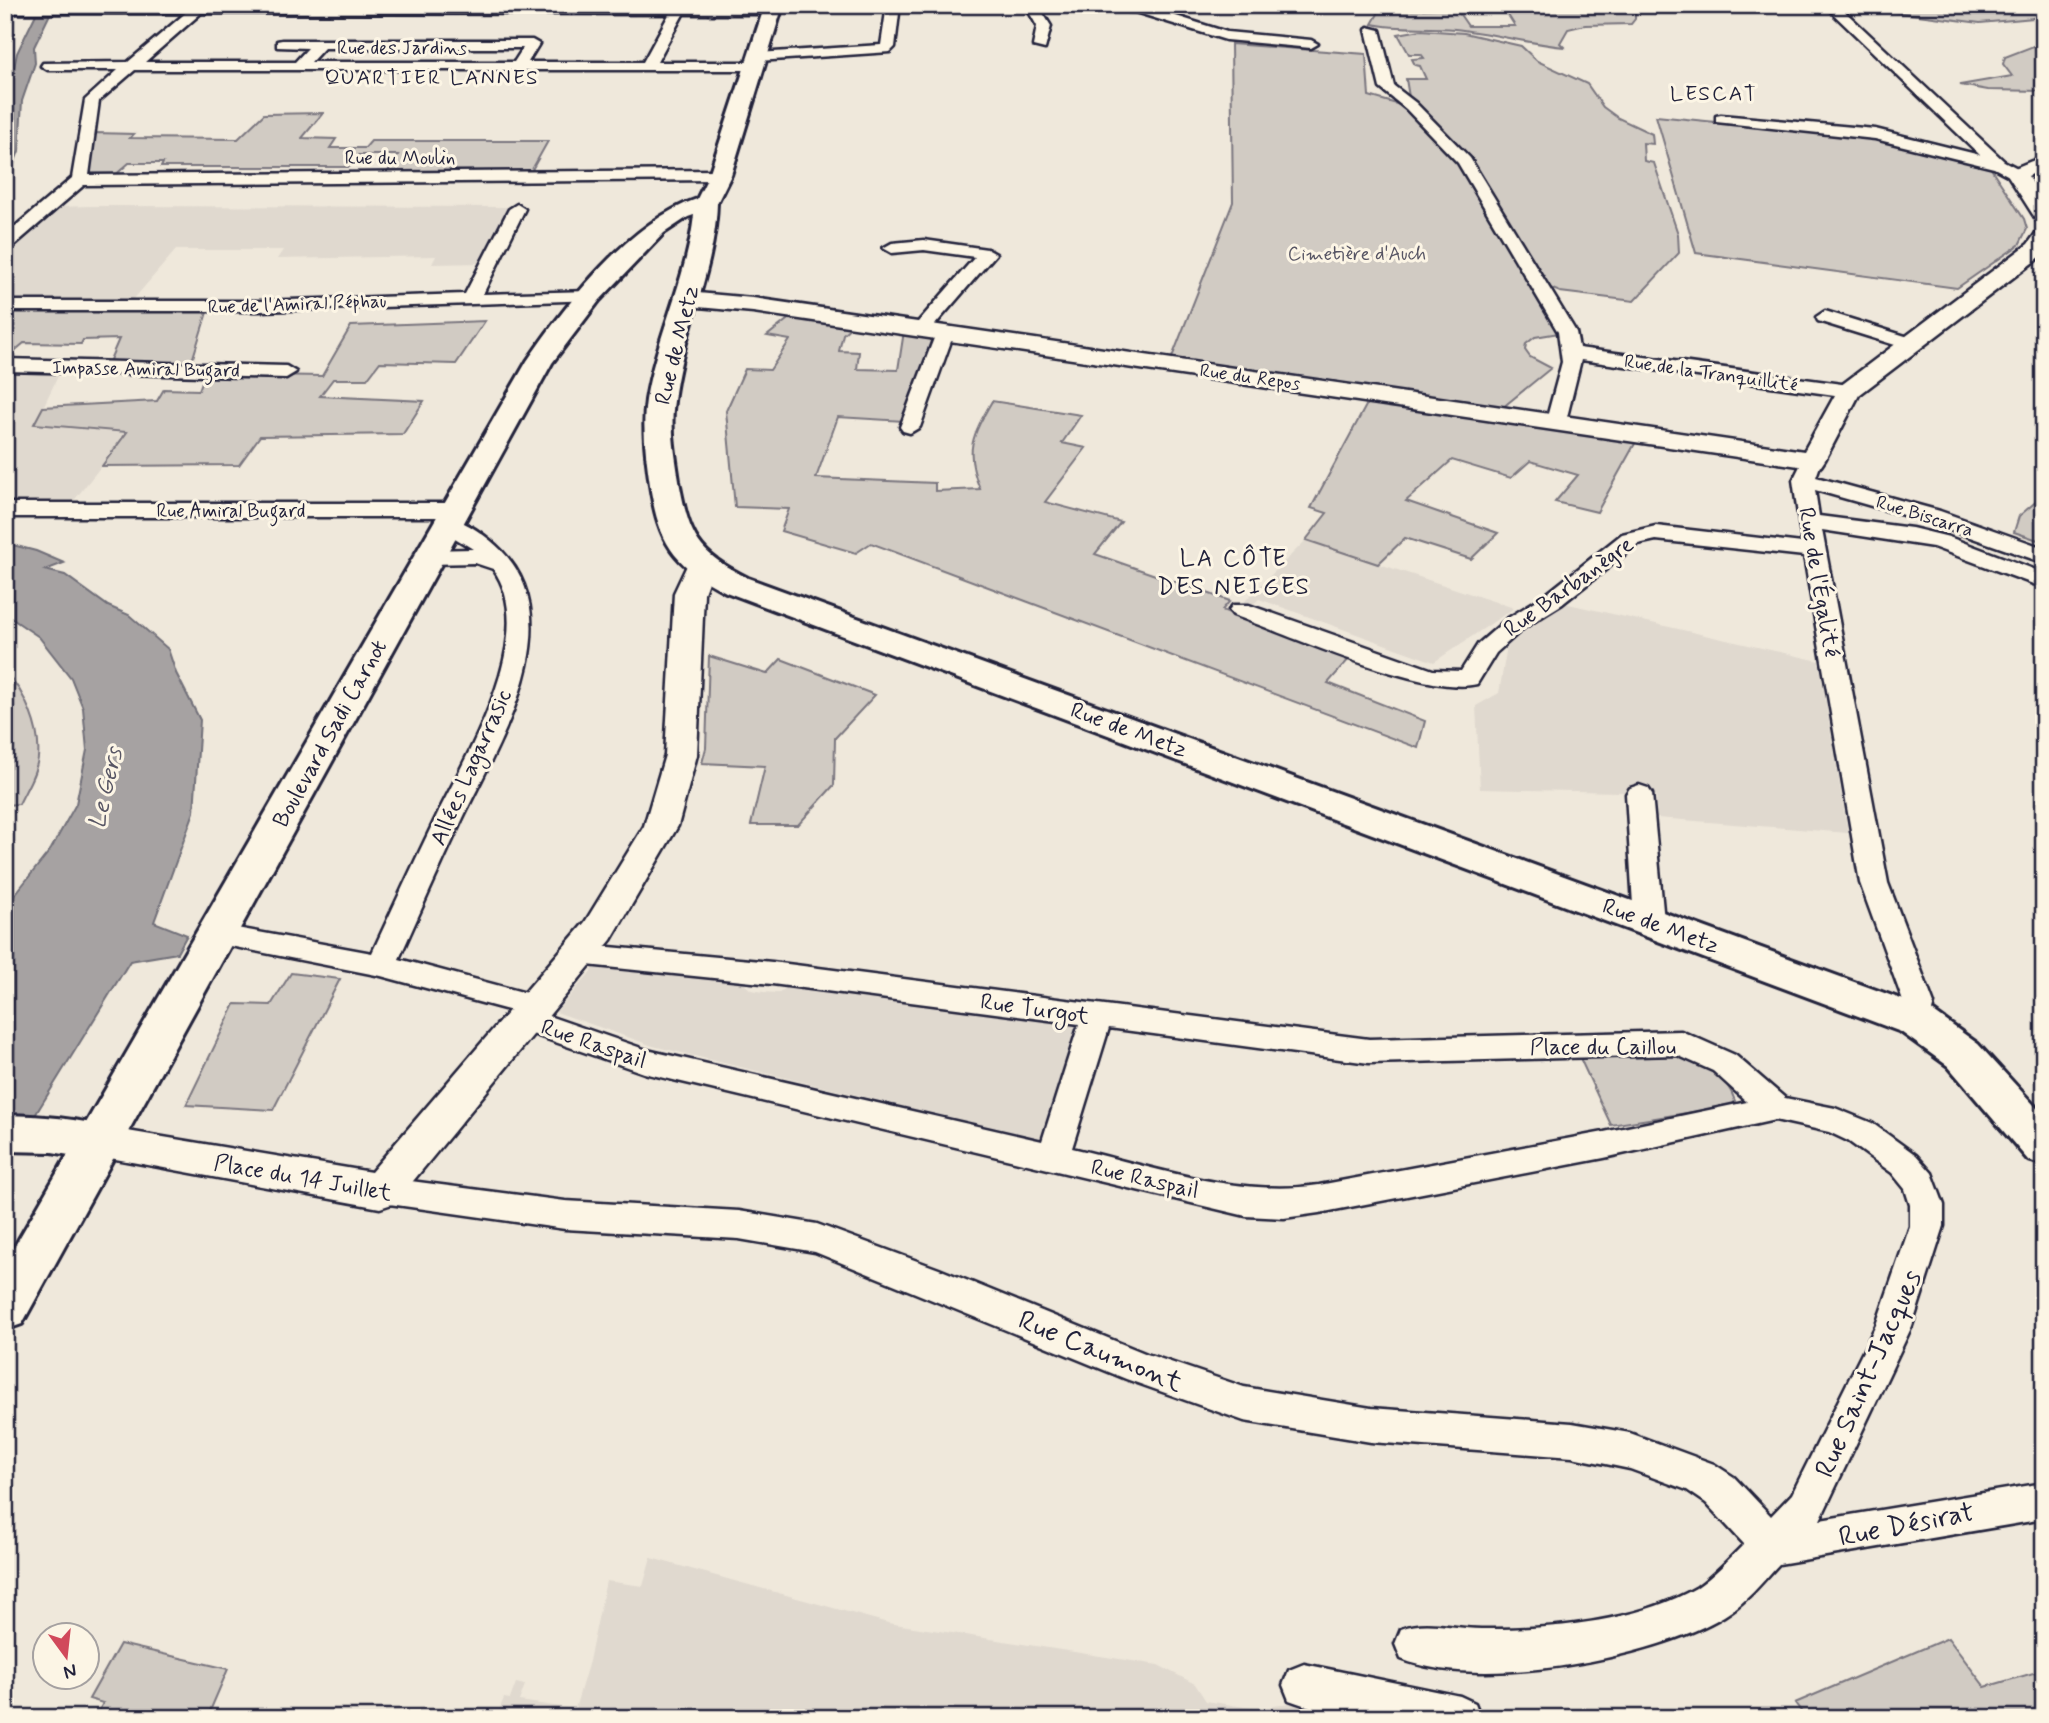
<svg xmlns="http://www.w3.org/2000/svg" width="2049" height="1723" font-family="Mynerve,sans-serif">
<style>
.built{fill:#e0d9cf}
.green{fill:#d1cbc3;stroke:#7a767f;stroke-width:2;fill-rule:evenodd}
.water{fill:#a6a2a2;stroke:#716f79;stroke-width:2}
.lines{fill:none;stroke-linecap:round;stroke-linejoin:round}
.minor-casing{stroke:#22223b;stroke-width:5}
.tertiary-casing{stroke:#22223b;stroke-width:5}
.secondary-casing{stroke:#22223b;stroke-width:6}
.primary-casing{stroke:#22223b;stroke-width:6}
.minor{fill:#fcf5e5;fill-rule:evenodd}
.tertiary{fill:#fcf5e5;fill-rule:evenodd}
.secondary{fill:#fcf5e5;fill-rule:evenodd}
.primary{fill:#fcf5e5;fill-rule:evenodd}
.labels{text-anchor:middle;stroke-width:6;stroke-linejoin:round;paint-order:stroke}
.far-street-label{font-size:19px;fill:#22223b;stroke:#fcf5e5}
.far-park-label{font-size:19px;fill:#575564;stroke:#fcf5e5}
.far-neighbourhood-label{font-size:21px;letter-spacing:2px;fill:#22223b;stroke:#fcf5e5}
.street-label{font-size:23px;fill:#22223b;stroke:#fcf5e5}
.neighbourhood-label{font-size:24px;letter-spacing:2px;fill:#22223b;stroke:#fcf5e5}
.water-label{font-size:24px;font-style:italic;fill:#575564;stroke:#fcf5e5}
.near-street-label{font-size:28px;fill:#22223b;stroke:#fcf5e5}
</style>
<rect width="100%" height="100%" fill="#efe8db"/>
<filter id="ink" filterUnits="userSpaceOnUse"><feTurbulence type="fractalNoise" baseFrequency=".0143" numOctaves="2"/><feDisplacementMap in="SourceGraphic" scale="14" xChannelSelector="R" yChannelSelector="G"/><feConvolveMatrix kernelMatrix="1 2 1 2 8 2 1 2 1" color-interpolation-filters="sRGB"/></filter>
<g filter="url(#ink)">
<!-- built -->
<g class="built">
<path d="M57,207L91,206L514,207L485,263L432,264L436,256L277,259L283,250H176L132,301H5V247Z"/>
<path d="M5,371L60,372L35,424L128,432L72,503H5Z"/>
<path d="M1306,540L1514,608L1434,662L1259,599L1247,610L1239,607Z"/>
<path d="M1564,603L1819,661L1848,833L1657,818L1656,796L1620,792L1480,789L1476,706L1499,693L1508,640Z"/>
<path d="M595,967L743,983L751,990L764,992L777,993L787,988L1011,1011L1078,1023L1043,1140L653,1046L556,1012Z"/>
<path d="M651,1558L888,1623L1158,1665L1195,1684L1206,1701L1264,1710L1274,1705L1292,1703L1347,1712L1348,1718H496L504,1698L510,1699L516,1683L525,1685L519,1701L575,1709L589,1661L606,1581L643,1586Z"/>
</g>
<!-- green -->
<g class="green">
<path d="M1480,5H1635V19L1631,24L1585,25L1568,29L1560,43L1564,47C1526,43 1491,33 1455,29C1426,26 1400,30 1372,24L1379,12ZM1506,12L1515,26H1468L1459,13Z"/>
<path d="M1840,5H2044V17L1980,23Z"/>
<path d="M1421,30L1464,33L1521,46L1537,61L1587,84L1603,107L1618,118L1652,134L1653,144L1643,143L1644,161L1654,163L1678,234L1679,253L1634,301L1560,292L1550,288L1472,161L1409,97L1406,79H1426L1420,66L1415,65L1412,59L1424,58L1421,54H1409L1398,34Z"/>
<path d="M2044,42V91L1988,90L1960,85L2012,76L2003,64L2005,57Z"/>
<path d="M1231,44L1366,54L1369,96L1407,107L1457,160L1559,333L1535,337L1526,344L1525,350L1530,357L1551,368L1502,408L1171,360L1233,202Z"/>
<path d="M323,113L302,138L336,139L330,148H365L371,141H548L529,175L385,176L398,155H358L349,167H161L163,163H129L113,177L88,178L95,133L134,134L130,138L238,139L264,114Z"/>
<path d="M1656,116L1884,139L1990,167L2024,219L2027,229L2019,245L1957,288L1696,253Z"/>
<path d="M208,309L191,364L109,362L119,339L83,340L81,344L24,343L5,359V310Z"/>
<path d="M792,316L853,325L843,334L839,351L859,352L857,369L898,370L904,331L933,335L904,421L838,417L816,478L935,483V491L980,489C964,451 972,436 992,401L1081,415L1062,443L1086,448L1045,502L1121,522L1095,554L1230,601L1222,610L1350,658L1328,683L1425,721L1418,748L871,543L856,553L781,531L789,509L735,507L726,411L745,369L770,370L790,340L767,336Z"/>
<path d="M485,321L456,364L380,362L367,379H333L320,396L424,401L403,434L260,436L239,465L102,466L127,432L34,424L43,407L157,401L164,389L199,390L205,374L322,376L351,326Z"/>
<path d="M1369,400L1637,440L1597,512L1555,502L1578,475L1530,461L1511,478L1452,460L1406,501L1498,533L1471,559L1405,538L1378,564L1306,540L1327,513L1311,508Z"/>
<path d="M2044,495V542L2014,532L2019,516Z"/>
<path d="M709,656L767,674L781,659L875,695L835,738L834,785L798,825H751L765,766L702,763L706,748Z"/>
<path d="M5,672C25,691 41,730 38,758C36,774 26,789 19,804L5,805Z"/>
<path d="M291,973L340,979L273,1110L186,1105L235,1004L271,1005Z"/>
<path d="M1678,1055C1703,1064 1726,1073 1735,1101L1731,1106L1611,1125L1579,1056Z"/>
<path d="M1948,1638L1985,1687L2044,1670V1718H1806L1795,1703Z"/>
<path d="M120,1644L228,1669L207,1718H95L103,1703L89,1699Z"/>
</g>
<!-- water -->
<g class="water">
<path d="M49,5L51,12L34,47L35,63L22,101L19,151L5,187V111L17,53L36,14Z"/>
<path d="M5,543L36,551L64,563L45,570L65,575L108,606L129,615L168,649L176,673L200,720L194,812L154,922L187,935L177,953L130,961L5,1164V907L51,849L76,804L87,750L83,708L71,678L39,637L5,614Z"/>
</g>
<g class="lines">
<defs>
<g id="minor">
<path d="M195,5L208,7L145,62H295L308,48L277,47V41L282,40H532L539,44L528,62H643L672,9L680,5L686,9L657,62H755L762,66L755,70H135L99,101L89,175L720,170L728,175L720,180L84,185L11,248L5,249V235L72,178L85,100L118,70H48L41,66L43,63L128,62ZM324,48H523L514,62H311Z"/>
<path d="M887,5H900L895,47L890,52L758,61L751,57L758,53L881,45Z"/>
<path d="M1025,5H1038L1051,26L1045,49L1033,46L1037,26Z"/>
<path d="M1068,5H1141L1227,32L1311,40L1318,44L1311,48L1226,40L1135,12L1074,9Z"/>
<path d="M1824,5H1838L2004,161L2023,171V177H2011L1994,168L1875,139L1716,122V116L1721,115L1875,129L1980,155Z"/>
<path d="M1368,27L1380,30L1394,86L1416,103L1470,158L1576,332L1579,348L1849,385L1859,391L1856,395L1849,397L1581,360L1566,421L1556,427L1549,425L1546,421L1562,362L1558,332L1458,163L1406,109L1380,88L1366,30Z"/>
<path d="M517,204L525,209L483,294L590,291L599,296L596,300L260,311H5V301H260L465,294L509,209Z"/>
<path d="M924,240L987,249L996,254L927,334L920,336L911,330L975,257L924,250L892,253L883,248L892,243Z"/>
<path d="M1825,311L1915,339L1917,343L1908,349L1818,321L1816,317Z"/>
<path d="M945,327L954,333L920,427L910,433L903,431L900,427L936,333Z"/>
<path d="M5,359L286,366L296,372L286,378L5,371Z"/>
<path d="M1812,454L1822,460L1816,477L1940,511L2044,548V563L1924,521L1815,490L1819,516L1912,528L1949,537L2044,573V588L1933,547L1822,530L1888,883L1934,1004L1927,1029L1916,1032L1905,1029L1901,1021L1904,1004L1860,883L1804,556L1656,540L1638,544L1561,605L1524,628L1496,653L1477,684C1427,697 1286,634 1233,615L1229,610L1233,605H1249L1433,670L1461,671L1478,644L1508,618L1545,595L1622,534L1656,526L1802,543L1793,480L1805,456Z"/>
<path d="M5,503H456L467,510L456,517H5Z"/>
<path d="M448,517C468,522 488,537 502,551C573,624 498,744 463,818C441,865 420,912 399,959L545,998L549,1006L543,1014L647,1050L1042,1141L1079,1024L772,984L577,964L567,961L562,954L567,947L577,944L772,962L1369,1039L1681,1031L1735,1055L1785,1098L1835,1108L1872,1123L1916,1155L1932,1173L1944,1205V1226L1912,1326L1820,1520L2044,1483V1519L1779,1564C1762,1582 1746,1603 1724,1616C1653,1659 1479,1691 1401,1659L1395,1644L1401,1629C1427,1619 1454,1629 1481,1629C1547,1630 1638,1622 1696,1588C1714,1576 1729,1559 1744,1544L1706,1503L1687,1490L1630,1469L1572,1457L1371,1442L1244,1421L1126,1379L815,1252L739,1239L565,1229L368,1201L363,1191L368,1181L380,1177L565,1201L739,1211L817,1224L939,1269L1147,1354L1244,1387L1371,1408L1572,1423L1630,1433L1714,1464L1734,1477L1771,1516L1792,1494L1876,1325L1910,1226V1205L1905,1189L1892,1173L1848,1141L1829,1132L1775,1120L1604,1158L1319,1213L1284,1218L1246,1216L644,1073L512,1027L508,1019L512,1011L381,976L205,941L200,934L205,927L215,924L372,953C393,908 414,862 436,817C466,755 541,635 493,569L475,563L429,564L418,557L429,550L473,549L440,529L437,524ZM1109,1028L1369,1063L1677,1055L1713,1071L1747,1102L1604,1132L1319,1185C1236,1197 1153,1167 1072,1148Z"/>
<path d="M1639,785L1648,788L1652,794L1664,921L1659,928L1649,931L1639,928L1634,921L1626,794L1630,788Z"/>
<path d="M1304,1664L1460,1696L1475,1703L1481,1718C1417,1718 1349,1723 1289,1700L1283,1685L1289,1670Z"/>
</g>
<g id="tertiary">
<path d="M5,5H778L781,9L773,14L5,13Z"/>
<path d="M2044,156V169L2028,176L2044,200V223L2037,221L2007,174L2010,170Z"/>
<path d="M2044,232V254L1859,395L1825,460L1821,466L1812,468L753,312L687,306L676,299L687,292L753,298L1804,451L1840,386L2028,244L2036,233Z"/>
<path d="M700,556L710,559L714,565L704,593L697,755L678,826L611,940L395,1203L380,1208L83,1153L77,1142L83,1131L98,1126L371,1172L585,922L644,826L665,755L674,593L690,559Z"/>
</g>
<g id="secondary">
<path d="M706,196L717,203C715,272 682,333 674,401C670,427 675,454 679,481C689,536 697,553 748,578L1931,1010L1978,1044L2044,1116V1165L2028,1160L1948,1066L1901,1032L726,592C673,565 659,543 650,485C646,457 642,428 646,400C657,332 691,272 695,203Z"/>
<path d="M5,1115C42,1116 78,1118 114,1129L121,1142L114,1155L98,1160L52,1152L5,1151Z"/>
</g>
<path id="primary" d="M765,5H783L731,175L717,203L714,208L688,217L664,233L599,301L552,363L22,1324L5,1330V1263L527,361C567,303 629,222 697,199L709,175Z"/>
</defs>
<!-- minor casing -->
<use href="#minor" class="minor-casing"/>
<!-- tertiary casing -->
<use href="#tertiary" class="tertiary-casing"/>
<!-- secondary casing -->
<use href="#secondary" class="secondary-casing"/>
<!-- primary casing -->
<use href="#primary" class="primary-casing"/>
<!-- minor -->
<use href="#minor" class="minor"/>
<!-- tertiary -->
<use href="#tertiary" class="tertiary"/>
<!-- secondary -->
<use href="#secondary" class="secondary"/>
<!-- primary -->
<use href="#primary" class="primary"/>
</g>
</g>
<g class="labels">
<!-- far-street labels -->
<g class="far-street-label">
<text x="402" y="54">Rue des Jardins</text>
<text x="400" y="164">Rue du Moulin</text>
<text transform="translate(297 303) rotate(-2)" y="7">Rue de l'Amiral Péphau</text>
<text transform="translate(146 368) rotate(1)" y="7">Impasse Amiral Bugard</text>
<text transform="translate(1711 372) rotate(8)" y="7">Rue de la Tranquillité</text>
<text transform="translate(1250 376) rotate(8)" y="7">Rue du Repos</text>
<text x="231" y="517">Rue Amiral Bugard</text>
<text transform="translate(1925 515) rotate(17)" y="7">Rue Biscarra</text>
</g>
<!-- far-park labels -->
<g class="far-park-label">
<text x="1357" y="260">Cimetière d'Auch</text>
</g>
<!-- far-neighbourhood labels -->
<g class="far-neighbourhood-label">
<text x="432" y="84">QUARTIER LANNES</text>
<text x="1714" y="100">LESCAT</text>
</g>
<!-- street labels -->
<g class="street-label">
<text transform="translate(676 345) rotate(-76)" y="8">Rue de Metz</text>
<text transform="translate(1820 582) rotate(80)" y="8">Rue de l'Égalité</text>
<text transform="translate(1568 586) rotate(-36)" y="8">Rue Barbanègre</text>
<text transform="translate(1129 729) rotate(20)" y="8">Rue de Metz</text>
<text transform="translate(329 733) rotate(-61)" y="8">Boulevard Sadi Carnot</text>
<text transform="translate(470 767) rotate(-66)" y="8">Allées Lagarrasic</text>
<text transform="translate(1661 925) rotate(20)" y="8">Rue de Metz</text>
<text transform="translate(1035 1008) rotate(8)" y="8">Rue Turgot</text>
<text transform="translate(594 1043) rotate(19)" y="8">Rue Raspail</text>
<text x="1603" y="1054">Place du Caillou</text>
<text transform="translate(303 1177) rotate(10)" y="8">Place du 14 Juillet</text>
<text transform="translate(1145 1178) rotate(13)" y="8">Rue Raspail</text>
</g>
<!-- neighbourhood labels -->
<g class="neighbourhood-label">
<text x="1234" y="566">LA CÔTE<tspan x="1234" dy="28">DES NEIGES</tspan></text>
</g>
<!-- water labels -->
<g class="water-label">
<text transform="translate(105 788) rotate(-77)" y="8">Le Gers</text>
</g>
<!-- near-street labels -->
<g class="near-street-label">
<text transform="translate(1101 1350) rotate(22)" y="10">Rue Caumont</text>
<text transform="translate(1867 1373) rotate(-66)" y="10">Rue Saint-Jacques</text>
<text transform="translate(1906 1523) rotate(-11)" y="10">Rue Désirat</text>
</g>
</g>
<!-- margin -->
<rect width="2049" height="1723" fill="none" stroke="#fcf5e5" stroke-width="28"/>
<rect x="14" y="14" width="2021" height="1695" fill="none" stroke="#22223b" stroke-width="2.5" filter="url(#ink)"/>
<!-- north arrow -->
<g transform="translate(66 1656) rotate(165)"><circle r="33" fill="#fcf5e5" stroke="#a5a1a1" stroke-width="2"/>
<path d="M0-5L12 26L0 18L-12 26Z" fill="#d1495b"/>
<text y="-10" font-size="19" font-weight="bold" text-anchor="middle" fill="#22223b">N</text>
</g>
</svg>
